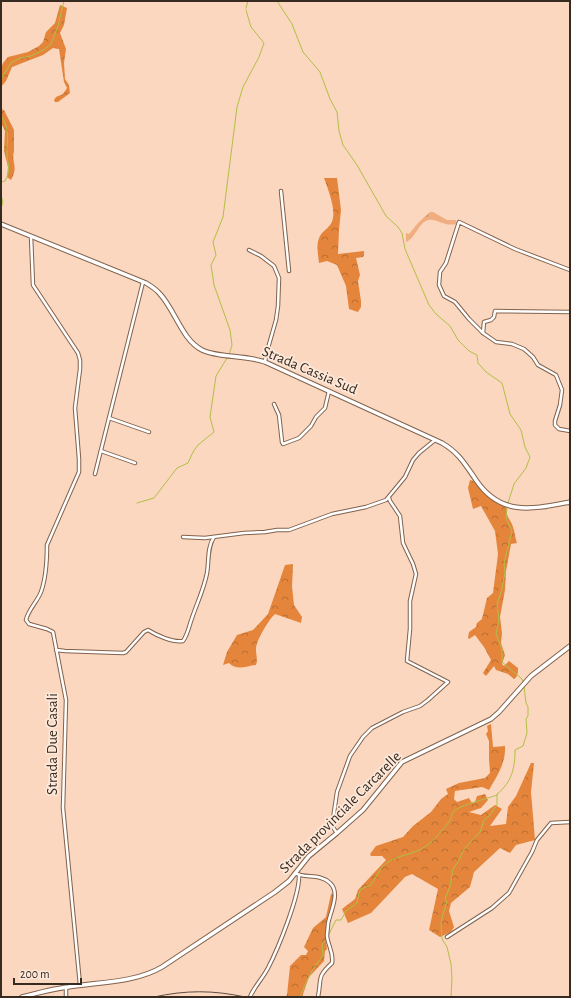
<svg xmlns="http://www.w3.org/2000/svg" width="571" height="998" font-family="'Alegreya Sans',sans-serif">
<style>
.grass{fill:url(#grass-tufts)}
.forest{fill:url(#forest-crowns)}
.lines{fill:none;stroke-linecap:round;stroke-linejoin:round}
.stream{stroke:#b1bf46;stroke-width:1}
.minor-casing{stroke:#81624d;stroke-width:4.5}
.major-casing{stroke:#81624d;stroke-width:5.5}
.minor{stroke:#fff;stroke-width:2.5}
.major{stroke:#fff;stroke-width:3.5}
.rail{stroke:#5b4a3e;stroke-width:1}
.labels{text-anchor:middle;stroke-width:3.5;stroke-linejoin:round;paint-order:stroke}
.street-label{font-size:15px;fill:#372a21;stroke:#fde8d9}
</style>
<defs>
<pattern id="grass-tufts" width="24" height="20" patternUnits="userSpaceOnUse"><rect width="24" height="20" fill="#f0ad80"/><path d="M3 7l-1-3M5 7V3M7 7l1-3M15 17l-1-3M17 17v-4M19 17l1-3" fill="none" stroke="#c38d68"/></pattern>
<pattern id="forest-crowns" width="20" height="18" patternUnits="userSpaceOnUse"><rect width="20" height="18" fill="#e4853b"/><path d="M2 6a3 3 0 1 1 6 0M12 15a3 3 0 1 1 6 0" fill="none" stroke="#ba6d31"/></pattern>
</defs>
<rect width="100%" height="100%" fill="#fbd7bf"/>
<!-- grass -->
<path class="grass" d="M430,212H433L447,220H456V224C445,227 436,218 428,220C418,223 416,238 406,242V233L409,234L419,222Z"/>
<!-- forest -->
<g class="forest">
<path d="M60,5L67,8L64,25L60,33L66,49L64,63L65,79L69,85L70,93L58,102H55L54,100L56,97L63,94L67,88L64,82L59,49L53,48L43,55L12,67L6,81L1,87V69L3,63L8,57L28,52L39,46L43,42L46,32L55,23Z"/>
<path d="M1,109L4,110L14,130V151C11,163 19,166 11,180L7,177L8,167L4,151L5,131L1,123Z"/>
<path d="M324,178H337L341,210L339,230L338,254L364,251V255L363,257L356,258L360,275L358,281L361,301V307L358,312L349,309L346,286L337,265L327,261L319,263C318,253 315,241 322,233C327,228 332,225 333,218C335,207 328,189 324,178Z"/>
<path d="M470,480L474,481C484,495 492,500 507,508C506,518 510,518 513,527C515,532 515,538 517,543L511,544L506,571L505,590L500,617L502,633L501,643L505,655L502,664L504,666L509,661L518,668C518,672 518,677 514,679L508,674L496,670L494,666L486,676L483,673L491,660L484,647L475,635L469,639L468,638L469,632L476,627L477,623L482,619L487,598L493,593L498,554L495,531L481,506L473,509L468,488Z"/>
<path d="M293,564L292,587L294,605L302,617L301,623L275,614C269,619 256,641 256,649C256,655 258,660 256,665C246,666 237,671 229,663L223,665L227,652L237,635L253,630L268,614L285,565Z"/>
<path d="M491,724L493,747L505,746C506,763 497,776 489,790L482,787L455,791L454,799L457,802L469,798L472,803L475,802L477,796L485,794L488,800L481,808L469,812L481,815L495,805L502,809L490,826L506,824L508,807L516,796L531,763H534L531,792L535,840L516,845L510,853L500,848L474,872L470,887L451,903L449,911L454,927L451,932L440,937L429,930L438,889L412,874L405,877L371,913L348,923L342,909L355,899L358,890L386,860L382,856H371L370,854L376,846L403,837L413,826L431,812L441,799L448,794L446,789L459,783L485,778L490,773L489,759V741L486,734L488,731L487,726Z"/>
<path d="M334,893L333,900L328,917L325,936L327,949L325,951L324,961L309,977L302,997H284L287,995L290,966L301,955H306L308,951L304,947L313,928L326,917L331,894Z"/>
</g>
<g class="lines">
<!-- stream -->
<g class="stream">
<path d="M277,1L292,24L303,52L320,72L330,99L337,112L339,131L343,145L357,165L386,216L398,227L402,233L405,249L429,305L436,314L450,326L458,340L469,351L477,355L478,363L486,372L502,383L510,414L521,430L525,447L530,457L526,468L514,484L508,503"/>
<path d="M246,8L248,1"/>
<path d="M1,79L11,63L20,58L31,56L45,49L51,44L58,26L64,1"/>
<path d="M1,116C10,128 7,139 7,153C7,165 12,169 5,181L1,182"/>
<path d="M1,195L3,202L1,208"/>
<path d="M229,355L232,345L230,330L214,285L211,265L216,255L213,242L223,217L237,107L243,87L259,57L264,43L251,27L246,10"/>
<path d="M137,503L154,498L177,468L188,463L193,452L198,445L214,432L210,417L216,376L227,358"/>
<path d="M507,507L506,518L512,531L504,563L505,572L502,589L497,604L499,620L496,634L502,649V662L522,679L523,682"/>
<path d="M328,936L336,920H341L346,911L357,903L359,893L361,889L371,885C375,880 378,872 382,867C394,854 413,856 426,846C435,840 442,830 449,822C452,819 451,814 454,811C460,805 487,799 497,795"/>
<path d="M300,997C306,982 312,968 323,956L322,944L326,940"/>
<path d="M451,997L452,978L451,964L447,947L442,939L441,923L443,914L447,902L445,899L450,886L453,869L458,862L464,849L480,832L484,820L490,815L497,805V794C512,782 515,768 515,750L523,746L527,733L526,719L528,716V707L526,703L524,686"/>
</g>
<defs>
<g id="minor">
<path d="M281,191L289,271"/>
<path d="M31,236L33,285L78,353L80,360V369L75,408L79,459V472L47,545C47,561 46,578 41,592C37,602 28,610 26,620L29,624L47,629L53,632L66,700L63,808L80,985"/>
<path d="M249,250L261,256L274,266L279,278L278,306L276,320L266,355L265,362"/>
<path d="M570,270L515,249L459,222L446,263L440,272L439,285L444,296L455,302L469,319L483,333L496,342L512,344L524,349L533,357L538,365L556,375L562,390L560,405L555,421V425L559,429L570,431"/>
<path d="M483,333L484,322L491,320L494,317L495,311L570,312"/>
<path d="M274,404L279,415L282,442L283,444L299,438L311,426L316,417L325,408L329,391"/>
<path d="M109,418L149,432"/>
<path d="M101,451L135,463"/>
<path d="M95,474L143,282"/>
<path d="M183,537L205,538L244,533L265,532L277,530H289L332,514L366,507L386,500L405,477L413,460L419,453L435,440"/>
<path d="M56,650L65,651L123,653L126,652L144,632L148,630C156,635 173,643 183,641C188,634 189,626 192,618C197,603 204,589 207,573C209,562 207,547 214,537"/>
<path d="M337,833L332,826L337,792L350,756L363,737L372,728L403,712L420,706L428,700L448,682L407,661L410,629V601L416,574L413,564L403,543L400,516L390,501L389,498"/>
<path d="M295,873C305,879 320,873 330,883C341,893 330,912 328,924C328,928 327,932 327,936C328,946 334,953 332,963C316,978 322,978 318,997"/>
<path d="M447,937L492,908L509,893L532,852L537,840L551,823L570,822"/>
<path d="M66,987V997"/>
<path d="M250,997C254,987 263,978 268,968C278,949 300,895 299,875"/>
</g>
<g id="major">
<path d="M1,224L146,283C151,286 156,289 160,294C175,310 182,340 202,350C218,358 246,355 265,362L442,443C459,453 465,464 476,480C501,517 533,509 570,502"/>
<path d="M22,997C37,993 52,989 68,987C98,982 135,983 162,967L275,892L289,881L309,856L337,833L363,810L402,762L491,719L499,712L531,676L570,646"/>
</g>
</defs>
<!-- minor casing -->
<use href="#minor" class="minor-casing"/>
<!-- major casing -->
<use href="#major" class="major-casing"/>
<!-- minor -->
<use href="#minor" class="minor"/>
<!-- major -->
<use href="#major" class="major"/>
<!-- rail -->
<path class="rail" d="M154,997C186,990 213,990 245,997"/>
</g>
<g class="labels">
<!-- street labels -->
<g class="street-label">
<text transform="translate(310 370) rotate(23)" y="5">Strada Cassia Sud</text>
<text transform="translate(52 744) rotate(-90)" y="5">Strada Due Casali</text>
<text transform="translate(340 812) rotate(-45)" y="5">Strada provinciale Carcarelle</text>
</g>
</g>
<!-- border -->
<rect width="571" height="998" fill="none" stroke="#372a21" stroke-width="4"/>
<!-- scale -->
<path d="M14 978v6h67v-6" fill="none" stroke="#372a21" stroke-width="2"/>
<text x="20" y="978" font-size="12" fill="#372a21" stroke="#fde8d9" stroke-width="3" paint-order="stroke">200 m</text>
</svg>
